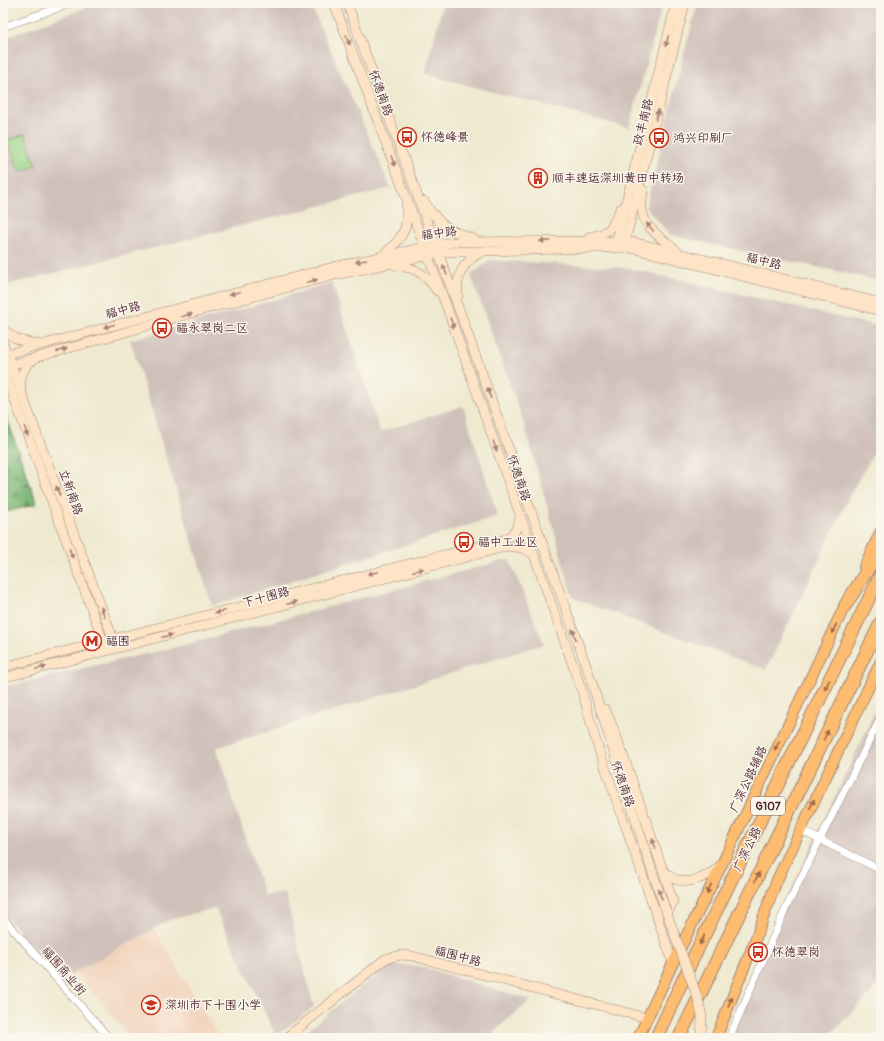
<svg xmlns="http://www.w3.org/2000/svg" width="884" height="1041" font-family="Pangolin,'LXGW WenKai TC',sans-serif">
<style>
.built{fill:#f2d4be}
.industrial{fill:#cfc0ba}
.forest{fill:url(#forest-firs);stroke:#626a50}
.garden{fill:#99d488;stroke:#727a5a}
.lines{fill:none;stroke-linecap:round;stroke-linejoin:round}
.street-casing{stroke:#9c847d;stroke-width:8}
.secondary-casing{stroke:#9c847d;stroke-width:10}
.primary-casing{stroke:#9c847d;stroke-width:12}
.highway-casing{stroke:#9c847d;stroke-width:14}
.street{stroke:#fff;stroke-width:7}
.secondary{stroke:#fee4c6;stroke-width:9}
.primary{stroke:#fdbc70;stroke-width:10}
.highway{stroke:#fdbc70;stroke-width:12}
.secondary-bridge-casing{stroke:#9c847d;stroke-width:10;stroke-linecap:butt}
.secondary-bridge{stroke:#fee4c6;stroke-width:9}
.oneway{fill:#a48278}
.oneway2{fill:#9b664a}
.labels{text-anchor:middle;stroke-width:3;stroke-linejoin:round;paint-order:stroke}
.shield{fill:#fbf7ec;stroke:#7f6065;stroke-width:1}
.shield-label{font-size:11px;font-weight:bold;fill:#4a1f2b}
.street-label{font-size:12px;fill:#4a1f2b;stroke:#fbf7ec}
.poi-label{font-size:12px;fill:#4a1f2b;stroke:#fbf7ec;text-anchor:start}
</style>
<defs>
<pattern id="forest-firs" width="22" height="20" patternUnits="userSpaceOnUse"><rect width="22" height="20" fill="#7ab674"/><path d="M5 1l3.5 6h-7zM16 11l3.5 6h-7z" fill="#66935f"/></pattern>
</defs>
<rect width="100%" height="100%" fill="#fbf7ec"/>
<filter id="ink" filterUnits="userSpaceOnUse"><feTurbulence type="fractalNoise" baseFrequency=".025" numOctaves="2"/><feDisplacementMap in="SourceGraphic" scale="8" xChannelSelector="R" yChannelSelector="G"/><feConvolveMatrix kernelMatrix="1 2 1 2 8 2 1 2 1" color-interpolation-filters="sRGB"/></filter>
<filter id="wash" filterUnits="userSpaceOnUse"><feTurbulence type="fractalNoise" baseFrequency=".012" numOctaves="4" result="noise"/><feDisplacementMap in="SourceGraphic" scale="16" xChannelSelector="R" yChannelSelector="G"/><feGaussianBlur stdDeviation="0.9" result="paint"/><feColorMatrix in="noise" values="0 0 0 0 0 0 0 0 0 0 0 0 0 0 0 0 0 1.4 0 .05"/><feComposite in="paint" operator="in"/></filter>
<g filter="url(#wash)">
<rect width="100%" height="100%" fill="#efe9cf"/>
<!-- built -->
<path class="built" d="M154,928L219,1038H131L76,972Z"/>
<!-- industrial -->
<g class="industrial">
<path d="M99,3H310L391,188L3,286V38Z"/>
<path d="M443,3H663L629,128L425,74Z"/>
<path d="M698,3H881V281L670,235L646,207L684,54Z"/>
<path d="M490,260L629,268L881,327V441L852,491L766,670L573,598L524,424L471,275Z"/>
<path d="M332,282L380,432L463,406L498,516L212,606L130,340L267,302Z"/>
<path d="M509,559L544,644L216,748L264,895L285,893L314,1007L276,1036L215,908L169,920L71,975L48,950L41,957L3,913V687L184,645Z"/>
<path d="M881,699V982L827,1038H725L784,904Z"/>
<path d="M387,965L419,966L531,1000L493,1032L498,1038H298Z"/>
</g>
<!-- forest -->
<path class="forest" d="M3,407L37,504L3,513Z"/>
<!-- garden -->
<path class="garden" d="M25,134L36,166L19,172L8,140Z"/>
</g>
<g filter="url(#ink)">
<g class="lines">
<defs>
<g id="street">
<path d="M3,27L72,3"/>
<path d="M800,830L881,870"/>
<path d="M3,918L109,1038"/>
<path d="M729,1038L786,908L881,717"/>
</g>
<g id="secondary">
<path d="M334,3L446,305L582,691L595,738L673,963"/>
<path d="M347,3L460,312L588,671L655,880"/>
<path d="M643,190C643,196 641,203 642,209C643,228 664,240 677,251"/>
<path d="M424,201C439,225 447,230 474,239"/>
<path d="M589,237C611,233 612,228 620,209"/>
<path d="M615,246L676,3"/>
<path d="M624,246L685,3"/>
<path d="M383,255C401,240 409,230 406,206"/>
<path d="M395,265C416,268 425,273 437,291"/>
<path d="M458,296C456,274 463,261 484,251"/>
<path d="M3,329C13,339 23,342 37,344"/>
<path d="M3,343L115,644"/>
<path d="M3,355L333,267L440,244L455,242L603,241L633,242L881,303"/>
<path d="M3,367L206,309L335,275L444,252L601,248H631L881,311"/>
<path d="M3,368L105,646"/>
<path d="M21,387C19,376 25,366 34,359"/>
<path d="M3,667L503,540C514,535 518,528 520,517"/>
<path d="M3,678L505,547C516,546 524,547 533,554"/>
<path d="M605,709L615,732L663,870C680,890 705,880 721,865"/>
<path d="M659,911L664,912L669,910L673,902L664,873"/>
<path d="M286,1038L385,959L401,955L412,956L647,1018"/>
</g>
<g id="primary">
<path d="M864,567L881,531"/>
<path d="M638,1038L673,963L722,864L848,599"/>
<path d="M716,1038L754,943L777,880L881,661"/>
</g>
<g id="highway">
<path d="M845,606L881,548"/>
<path d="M656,1038L695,954L881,574"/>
<path d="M679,1038L881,622"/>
</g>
</defs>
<!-- street casing -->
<use href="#street" class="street-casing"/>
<!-- secondary casing -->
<use href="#secondary" class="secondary-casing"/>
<!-- primary casing -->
<use href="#primary" class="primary-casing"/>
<!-- highway casing -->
<use href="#highway" class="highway-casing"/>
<!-- street -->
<use href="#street" class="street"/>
<!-- secondary -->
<use href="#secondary" class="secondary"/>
<!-- primary -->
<use href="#primary" class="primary"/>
<!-- highway -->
<use href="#highway" class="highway"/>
<defs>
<path id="secondary-bridge" d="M655,880L698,999L702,1016L701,1038"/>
</defs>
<!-- secondary-bridge casing -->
<use href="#secondary-bridge" class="secondary-bridge-casing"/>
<!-- secondary-bridge -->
<use href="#secondary-bridge" class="secondary-bridge"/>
</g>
<!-- one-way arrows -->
<defs><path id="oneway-solid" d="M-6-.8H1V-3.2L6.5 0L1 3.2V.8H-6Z"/></defs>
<g class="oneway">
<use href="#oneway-solid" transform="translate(348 40) rotate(70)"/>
<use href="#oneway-solid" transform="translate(667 41) rotate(104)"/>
<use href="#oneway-solid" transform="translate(657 115) rotate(-76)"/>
<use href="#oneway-solid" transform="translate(393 161) rotate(70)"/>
<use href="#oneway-solid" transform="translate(650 227) rotate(-131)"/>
<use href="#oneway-solid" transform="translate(545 241) rotate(179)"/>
<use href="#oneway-solid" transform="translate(361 261) rotate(168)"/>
<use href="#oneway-solid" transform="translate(445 270) rotate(-110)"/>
<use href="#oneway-solid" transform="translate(312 281) rotate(-15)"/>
<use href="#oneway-solid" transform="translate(235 293) rotate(165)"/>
<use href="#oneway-solid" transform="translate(187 315) rotate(-16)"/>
<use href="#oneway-solid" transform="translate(452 323) rotate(71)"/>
<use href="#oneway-solid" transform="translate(109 326) rotate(165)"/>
<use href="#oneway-solid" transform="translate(62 350) rotate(-16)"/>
<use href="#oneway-solid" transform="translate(489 393) rotate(-109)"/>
<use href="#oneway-solid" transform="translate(26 431) rotate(70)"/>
<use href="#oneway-solid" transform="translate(495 446) rotate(71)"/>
<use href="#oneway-solid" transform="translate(58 491) rotate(-110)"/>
<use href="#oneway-solid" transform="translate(71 553) rotate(70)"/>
<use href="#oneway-solid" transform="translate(418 570) rotate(-15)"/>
<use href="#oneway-solid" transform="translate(373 573) rotate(166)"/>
<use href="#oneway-solid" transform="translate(292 603) rotate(-15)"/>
<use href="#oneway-solid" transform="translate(103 612) rotate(-110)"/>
<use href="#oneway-solid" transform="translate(220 612) rotate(166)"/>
<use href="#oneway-solid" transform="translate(574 634) rotate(-109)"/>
<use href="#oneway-solid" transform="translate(167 636) rotate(-15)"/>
<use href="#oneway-solid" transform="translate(41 668) rotate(-14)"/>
<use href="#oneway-solid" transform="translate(654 844) rotate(-109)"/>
<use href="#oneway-solid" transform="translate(660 894) rotate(-110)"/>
</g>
<g class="oneway2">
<use href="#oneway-solid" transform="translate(834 629) rotate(116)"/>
<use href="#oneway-solid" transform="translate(827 685) rotate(116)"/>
<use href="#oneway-solid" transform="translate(826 735) rotate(-64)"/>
<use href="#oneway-solid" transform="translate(777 746) rotate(116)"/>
<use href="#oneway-solid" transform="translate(812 804) rotate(-64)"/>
<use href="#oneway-solid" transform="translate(757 877) rotate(-64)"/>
<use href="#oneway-solid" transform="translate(709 889) rotate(116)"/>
<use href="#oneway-solid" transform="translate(702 940) rotate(116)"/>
<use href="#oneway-solid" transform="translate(730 1002) rotate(-68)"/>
</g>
</g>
<!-- icons -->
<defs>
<symbol id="bus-ring" viewBox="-11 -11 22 22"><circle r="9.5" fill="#fbf7ec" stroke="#c8321e" stroke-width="1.5"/><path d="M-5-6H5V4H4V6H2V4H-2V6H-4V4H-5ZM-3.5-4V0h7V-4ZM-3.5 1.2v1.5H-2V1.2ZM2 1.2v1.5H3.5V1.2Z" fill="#c8321e"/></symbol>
<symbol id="building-ring" viewBox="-11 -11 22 22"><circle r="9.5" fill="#fbf7ec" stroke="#c8321e" stroke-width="1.5"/><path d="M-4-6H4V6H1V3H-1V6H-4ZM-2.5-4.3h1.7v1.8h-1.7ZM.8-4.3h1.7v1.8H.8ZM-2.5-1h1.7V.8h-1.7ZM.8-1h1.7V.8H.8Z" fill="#c8321e"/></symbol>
<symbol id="metro-ring" viewBox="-11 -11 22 22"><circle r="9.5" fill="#fbf7ec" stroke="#c8321e" stroke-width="1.5"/><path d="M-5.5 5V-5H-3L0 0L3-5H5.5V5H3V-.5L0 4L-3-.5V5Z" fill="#c8321e"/></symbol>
<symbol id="school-ring" viewBox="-11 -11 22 22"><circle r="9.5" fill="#fbf7ec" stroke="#c8321e" stroke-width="1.5"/><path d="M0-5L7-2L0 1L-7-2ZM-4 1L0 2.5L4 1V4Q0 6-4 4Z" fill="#c8321e"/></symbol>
</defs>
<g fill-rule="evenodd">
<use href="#bus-ring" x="396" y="126" width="22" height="22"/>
<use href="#bus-ring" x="648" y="127" width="22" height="22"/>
<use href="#building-ring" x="527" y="167" width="22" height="22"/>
<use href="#bus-ring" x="151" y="317" width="22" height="22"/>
<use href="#bus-ring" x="453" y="531" width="22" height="22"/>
<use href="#metro-ring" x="81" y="630" width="22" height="22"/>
<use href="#bus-ring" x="747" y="941" width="22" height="22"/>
<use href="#school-ring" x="140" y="994" width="22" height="22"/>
</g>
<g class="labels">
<!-- shield labels -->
<rect class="shield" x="751" y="797" width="34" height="18" rx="3"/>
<g class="shield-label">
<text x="768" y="810">G107</text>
</g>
<!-- street labels -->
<g class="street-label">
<text transform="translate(381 93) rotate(70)" y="4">怀德南路</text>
<text transform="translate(643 122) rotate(-76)" y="4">政丰南路</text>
<text transform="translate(439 233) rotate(-8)" y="4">福中路</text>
<text transform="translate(764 261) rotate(14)" y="4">福中路</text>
<text transform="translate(123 310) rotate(-15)" y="4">福中路</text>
<text transform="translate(519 478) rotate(71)" y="4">怀德南路</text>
<text transform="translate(71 492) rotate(70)" y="4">立新南路</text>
<text transform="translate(266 597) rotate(-15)" y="4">下十围路</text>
<text transform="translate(748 779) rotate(-65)" y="4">广深公路辅路</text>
<text transform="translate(623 784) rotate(71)" y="4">怀德南路</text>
<text transform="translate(747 849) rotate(-64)" y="4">广深公路</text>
<text transform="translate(458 956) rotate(15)" y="4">福围中路</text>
<text transform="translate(64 971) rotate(49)" y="4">福围商业街</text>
</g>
<!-- poi labels -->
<g class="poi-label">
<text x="421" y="141">怀德峰景</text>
<text x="673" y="142">鸿兴印刷厂</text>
<text x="552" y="182">顺丰速运深圳黄田中转场</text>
<text x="176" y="332">福永翠岗二区</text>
<text x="478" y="546">福中工业区</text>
<text x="106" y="645">福围</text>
<text x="772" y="956">怀德翠岗</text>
<text x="165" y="1009">深圳市下十围小学</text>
</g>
</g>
<!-- margin -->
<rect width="884" height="1041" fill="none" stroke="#fbf7ec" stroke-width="16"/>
</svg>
